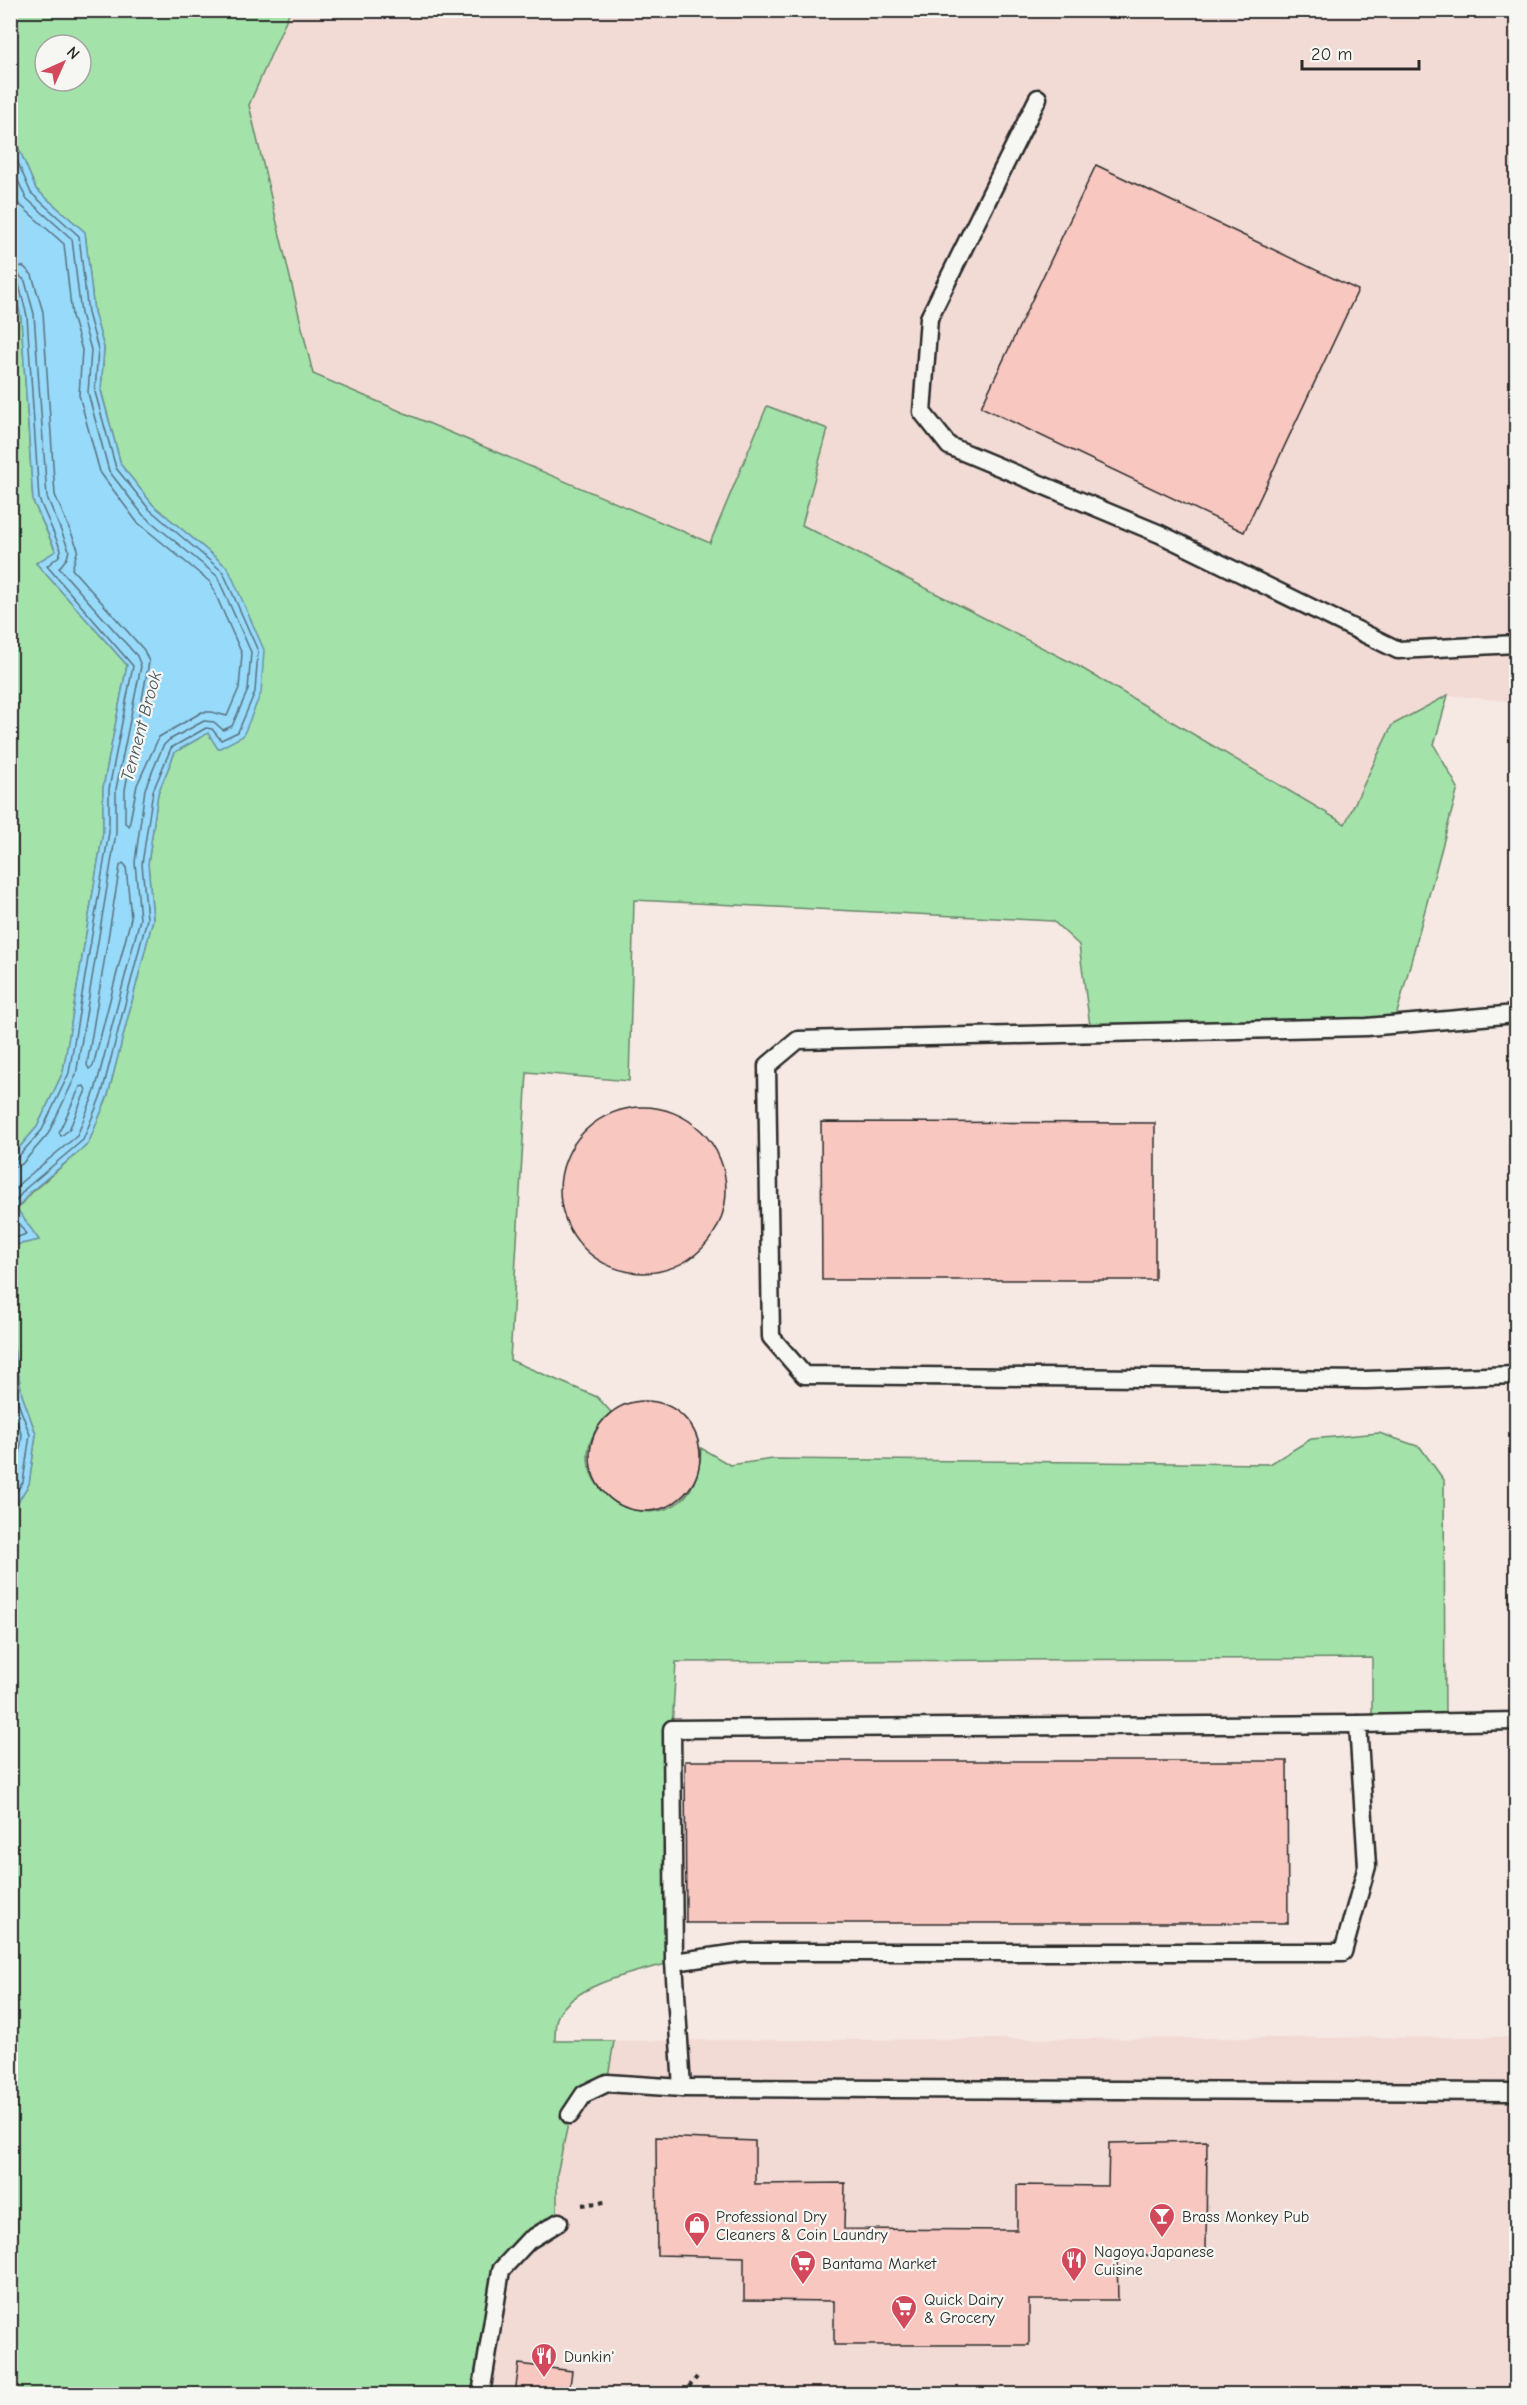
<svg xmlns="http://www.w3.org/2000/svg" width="1527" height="2405" font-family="'Comic Neue',sans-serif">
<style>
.built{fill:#f2dad5}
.green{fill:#a3e2a9;stroke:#67866a;stroke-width:1.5;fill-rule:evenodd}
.water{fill:#98dafa;stroke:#6c94a7;stroke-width:1.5}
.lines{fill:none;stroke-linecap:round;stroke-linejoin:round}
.shore{stroke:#57717e;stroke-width:1.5}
.building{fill:#f7c7c0;stroke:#2b2b2b;stroke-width:1.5}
.service-casing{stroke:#2b2b2b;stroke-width:21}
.path{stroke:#2b2b2b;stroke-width:4;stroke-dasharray:4.5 4.5;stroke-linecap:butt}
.service{stroke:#f6f6f2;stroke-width:16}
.labels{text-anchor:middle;stroke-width:4.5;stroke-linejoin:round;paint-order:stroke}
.poi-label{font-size:16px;fill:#2b2b2b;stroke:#f6f6f2;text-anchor:start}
.water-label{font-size:18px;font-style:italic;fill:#46575f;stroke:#f6f6f2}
</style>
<rect width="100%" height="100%" fill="#f6e8e3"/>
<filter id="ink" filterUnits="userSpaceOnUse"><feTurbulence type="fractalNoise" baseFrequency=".0167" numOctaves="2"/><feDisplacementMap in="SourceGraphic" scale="12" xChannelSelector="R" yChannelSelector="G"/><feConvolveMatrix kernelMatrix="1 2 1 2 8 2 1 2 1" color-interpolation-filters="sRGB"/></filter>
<g filter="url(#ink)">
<!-- built -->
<g class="built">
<path d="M290,11H1516V702L1448,695L1392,725L1345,824L1078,666L802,525L828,429L766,406L711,544L312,374L249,105Z"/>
<path d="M1516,2037V2394H425L555,2041Z"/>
</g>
<!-- green -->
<g class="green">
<path d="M10,11H290L249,105L313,374L710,543L767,406L828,429L802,525L1078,666L1345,824L1392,725L1448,695L1434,745L1458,788L1393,1028L1091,1033L1079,945L1053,921L634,900L629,1081L527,1072L510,1360L597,1397L611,1412C528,1490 697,1572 701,1448L730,1465L773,1459L1270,1464L1311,1439L1379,1433L1420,1447L1444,1480L1445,1723L1372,1724V1658L676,1662L672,1729L674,1962C641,1971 572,1983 557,2018C555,2024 555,2035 555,2041H614L607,2083L570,2115L557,2174V2214L513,2254L481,2394H11L10,1513L29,1484L36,1434L22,1395L11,1331V1246L39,1240L17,1210L33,1191L88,1144L108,1095L153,919L148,864L158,793L175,752L208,733L228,568L153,505L121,465L101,390L104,348L94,312L85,232L36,189L16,142L11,135ZM45,45H81V81H45Z"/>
<path d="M10,275L21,317L33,501L56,552L36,563L127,665L103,788V832L63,1072L37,1127L11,1157Z"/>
</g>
<!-- water -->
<g class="water">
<path d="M11,135L16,142L36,189L85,232L94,312L104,348L101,391L121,465L153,505L228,568L264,650L261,693L243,736L218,749L208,733L175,752L158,793L148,864L153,919L108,1095L88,1144L29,1193L17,1209L39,1240L11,1246V1157L37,1127L63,1072L103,832V788L127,665L36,563L56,551L33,501L21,317L11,275Z"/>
<path d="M11,1331L22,1395L36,1434L29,1484L11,1513Z"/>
</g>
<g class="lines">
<!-- shore -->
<g class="shore">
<path d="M10,144L31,193L79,236L88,313L98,349L95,392L116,468L149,509L223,572L258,651L255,692L238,732L221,740L212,729L206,728L171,748L153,791L142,864L147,919L102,1093L83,1140L25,1189L12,1206V1213L26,1234L10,1240"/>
<path d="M10,163L26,198L72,239L81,314L91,350L88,393L109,471L143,515L217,576L251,652L248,690L232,726L223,730L214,722L204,721L169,740L163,746L145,789L135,862L140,919L95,1091L77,1136L20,1183L10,1196"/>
<path d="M10,187L19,204L64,244L72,316L82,350L79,395L100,472L137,522L210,582L242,654L239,688L227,716L211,712H202L159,737L137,785L129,826L125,823V790L149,662L144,650L72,569L78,549L55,495L43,312L32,275L24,267L10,264"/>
<path d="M10,273L19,275L25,281L34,314L47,497L69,550L67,558L59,568L137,656L141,666L116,789V833L76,1075L48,1134L22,1164L10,1168"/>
<path d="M10,280L19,285L27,316L39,499L61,550L59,556L47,566L133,666L109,789V832L69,1073L42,1130L17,1158L10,1160"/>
<path d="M123,863L126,866L131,918L93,1066L89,1069L87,1065L120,866Z"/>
<path d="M84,1086L86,1090L69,1130L61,1136L59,1132L80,1087Z"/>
<path d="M10,1364L16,1397L30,1435L23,1482L10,1502"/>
<path d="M10,1403L22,1436L16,1479L10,1488"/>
</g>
</g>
<!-- building -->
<g class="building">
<path d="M1096,165L1358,290L1244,532L981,407Z"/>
<circle cx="643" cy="1190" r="83"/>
<path d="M821,1122L1155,1123V1280H822Z"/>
<circle cx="645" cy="1456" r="55"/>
<path d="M685,1761H1287L1288,1923H686Z"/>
<path d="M656,2137L755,2141V2184L845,2183L844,2229L1017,2230V2185L1108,2186L1109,2143L1207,2141L1206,2251L1199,2256L1117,2255L1118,2300H1029V2345H834V2301L744,2300V2257L657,2255Z"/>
<path d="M519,2364L572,2371L570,2386L601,2390L600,2394H515Z"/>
</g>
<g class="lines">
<defs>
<g id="service">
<path d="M1038,98L929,318L922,412L949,446L1160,534L1398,650L1516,644"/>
<path d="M1516,1014L1367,1027L798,1040L767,1066L771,1337L804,1375L1366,1380L1516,1375"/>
<path d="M674,1962L672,1729L1358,1724"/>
<path d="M682,2088L1516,2092"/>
<path d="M570,2115L584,2094L607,2083L682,2088L674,1962L745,1952H1343L1367,1866L1358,1724L1516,1721"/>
<path d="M481,2394L501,2270L528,2241L559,2222"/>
</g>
</defs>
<!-- service casing -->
<use href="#service" class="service-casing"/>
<!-- path -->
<g class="path">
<path d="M582,2205L605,2202"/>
<path d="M683,2394L697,2377"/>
</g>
<!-- service -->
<use href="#service" class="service"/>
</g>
</g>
<!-- icons -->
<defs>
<symbol id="bar-pin" viewBox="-11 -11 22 30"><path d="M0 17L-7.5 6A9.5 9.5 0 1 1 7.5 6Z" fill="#d1495b" stroke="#f6f6f2"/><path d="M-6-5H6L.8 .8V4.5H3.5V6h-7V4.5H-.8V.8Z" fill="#fff"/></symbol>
<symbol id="shop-pin" viewBox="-11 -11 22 30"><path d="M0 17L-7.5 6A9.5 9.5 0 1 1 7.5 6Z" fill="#d1495b" stroke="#f6f6f2"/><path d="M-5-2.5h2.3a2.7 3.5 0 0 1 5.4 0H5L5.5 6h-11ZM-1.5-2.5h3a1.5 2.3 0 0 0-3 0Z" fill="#fff"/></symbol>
<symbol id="restaurant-pin" viewBox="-11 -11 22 30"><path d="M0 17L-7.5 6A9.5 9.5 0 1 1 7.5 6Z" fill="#d1495b" stroke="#f6f6f2"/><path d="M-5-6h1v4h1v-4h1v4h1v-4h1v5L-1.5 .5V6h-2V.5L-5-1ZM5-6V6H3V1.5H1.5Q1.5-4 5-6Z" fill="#fff"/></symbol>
<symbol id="supermarket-pin" viewBox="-11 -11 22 30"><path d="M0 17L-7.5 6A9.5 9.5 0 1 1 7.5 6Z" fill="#d1495b" stroke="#f6f6f2"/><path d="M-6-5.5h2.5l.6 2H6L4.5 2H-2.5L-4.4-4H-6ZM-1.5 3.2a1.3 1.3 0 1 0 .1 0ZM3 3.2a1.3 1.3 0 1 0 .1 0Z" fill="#fff"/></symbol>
</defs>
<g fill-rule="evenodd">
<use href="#bar-pin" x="1147" y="2201" width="30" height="40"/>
<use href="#shop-pin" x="682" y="2210" width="30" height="40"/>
<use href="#restaurant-pin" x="1059" y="2245" width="30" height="40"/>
<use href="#supermarket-pin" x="788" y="2248" width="30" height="40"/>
<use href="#supermarket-pin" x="889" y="2293" width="30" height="40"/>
<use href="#restaurant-pin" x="529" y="2341" width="30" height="40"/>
</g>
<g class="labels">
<!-- poi labels -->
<g class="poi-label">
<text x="716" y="2222">Professional Dry<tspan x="716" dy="18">Cleaners &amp; Coin Laundry</tspan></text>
<text x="1182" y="2222">Brass Monkey Pub</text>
<text x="1094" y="2257">Nagoya Japanese<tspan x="1094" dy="18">Cuisine</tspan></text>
<text x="822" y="2269">Bantama Market</text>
<text x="924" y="2305">Quick Dairy<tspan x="924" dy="18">&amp; Grocery</tspan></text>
<text x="564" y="2362">Dunkin'</text>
</g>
<!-- water labels -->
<g class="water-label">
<text transform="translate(141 726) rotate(-75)" y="6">Tennent Brook</text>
</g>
</g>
<!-- margin -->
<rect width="1527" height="2405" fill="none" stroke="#f6f6f2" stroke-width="36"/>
<rect x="18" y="18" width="1491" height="2369" fill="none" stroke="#2b2b2b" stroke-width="2" filter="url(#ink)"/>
<!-- north arrow -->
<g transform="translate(63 63) rotate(45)"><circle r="28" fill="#f6f6f2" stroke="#a5a5a2" stroke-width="1.5"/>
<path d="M0-4.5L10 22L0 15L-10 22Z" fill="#d1495b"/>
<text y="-9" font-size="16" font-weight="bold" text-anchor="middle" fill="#2b2b2b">N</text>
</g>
<!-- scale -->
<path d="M1302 60v9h117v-9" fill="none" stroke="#2b2b2b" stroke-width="3"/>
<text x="1311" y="60" font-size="18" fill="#2b2b2b" stroke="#f6f6f2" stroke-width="4.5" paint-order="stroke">20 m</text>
</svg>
